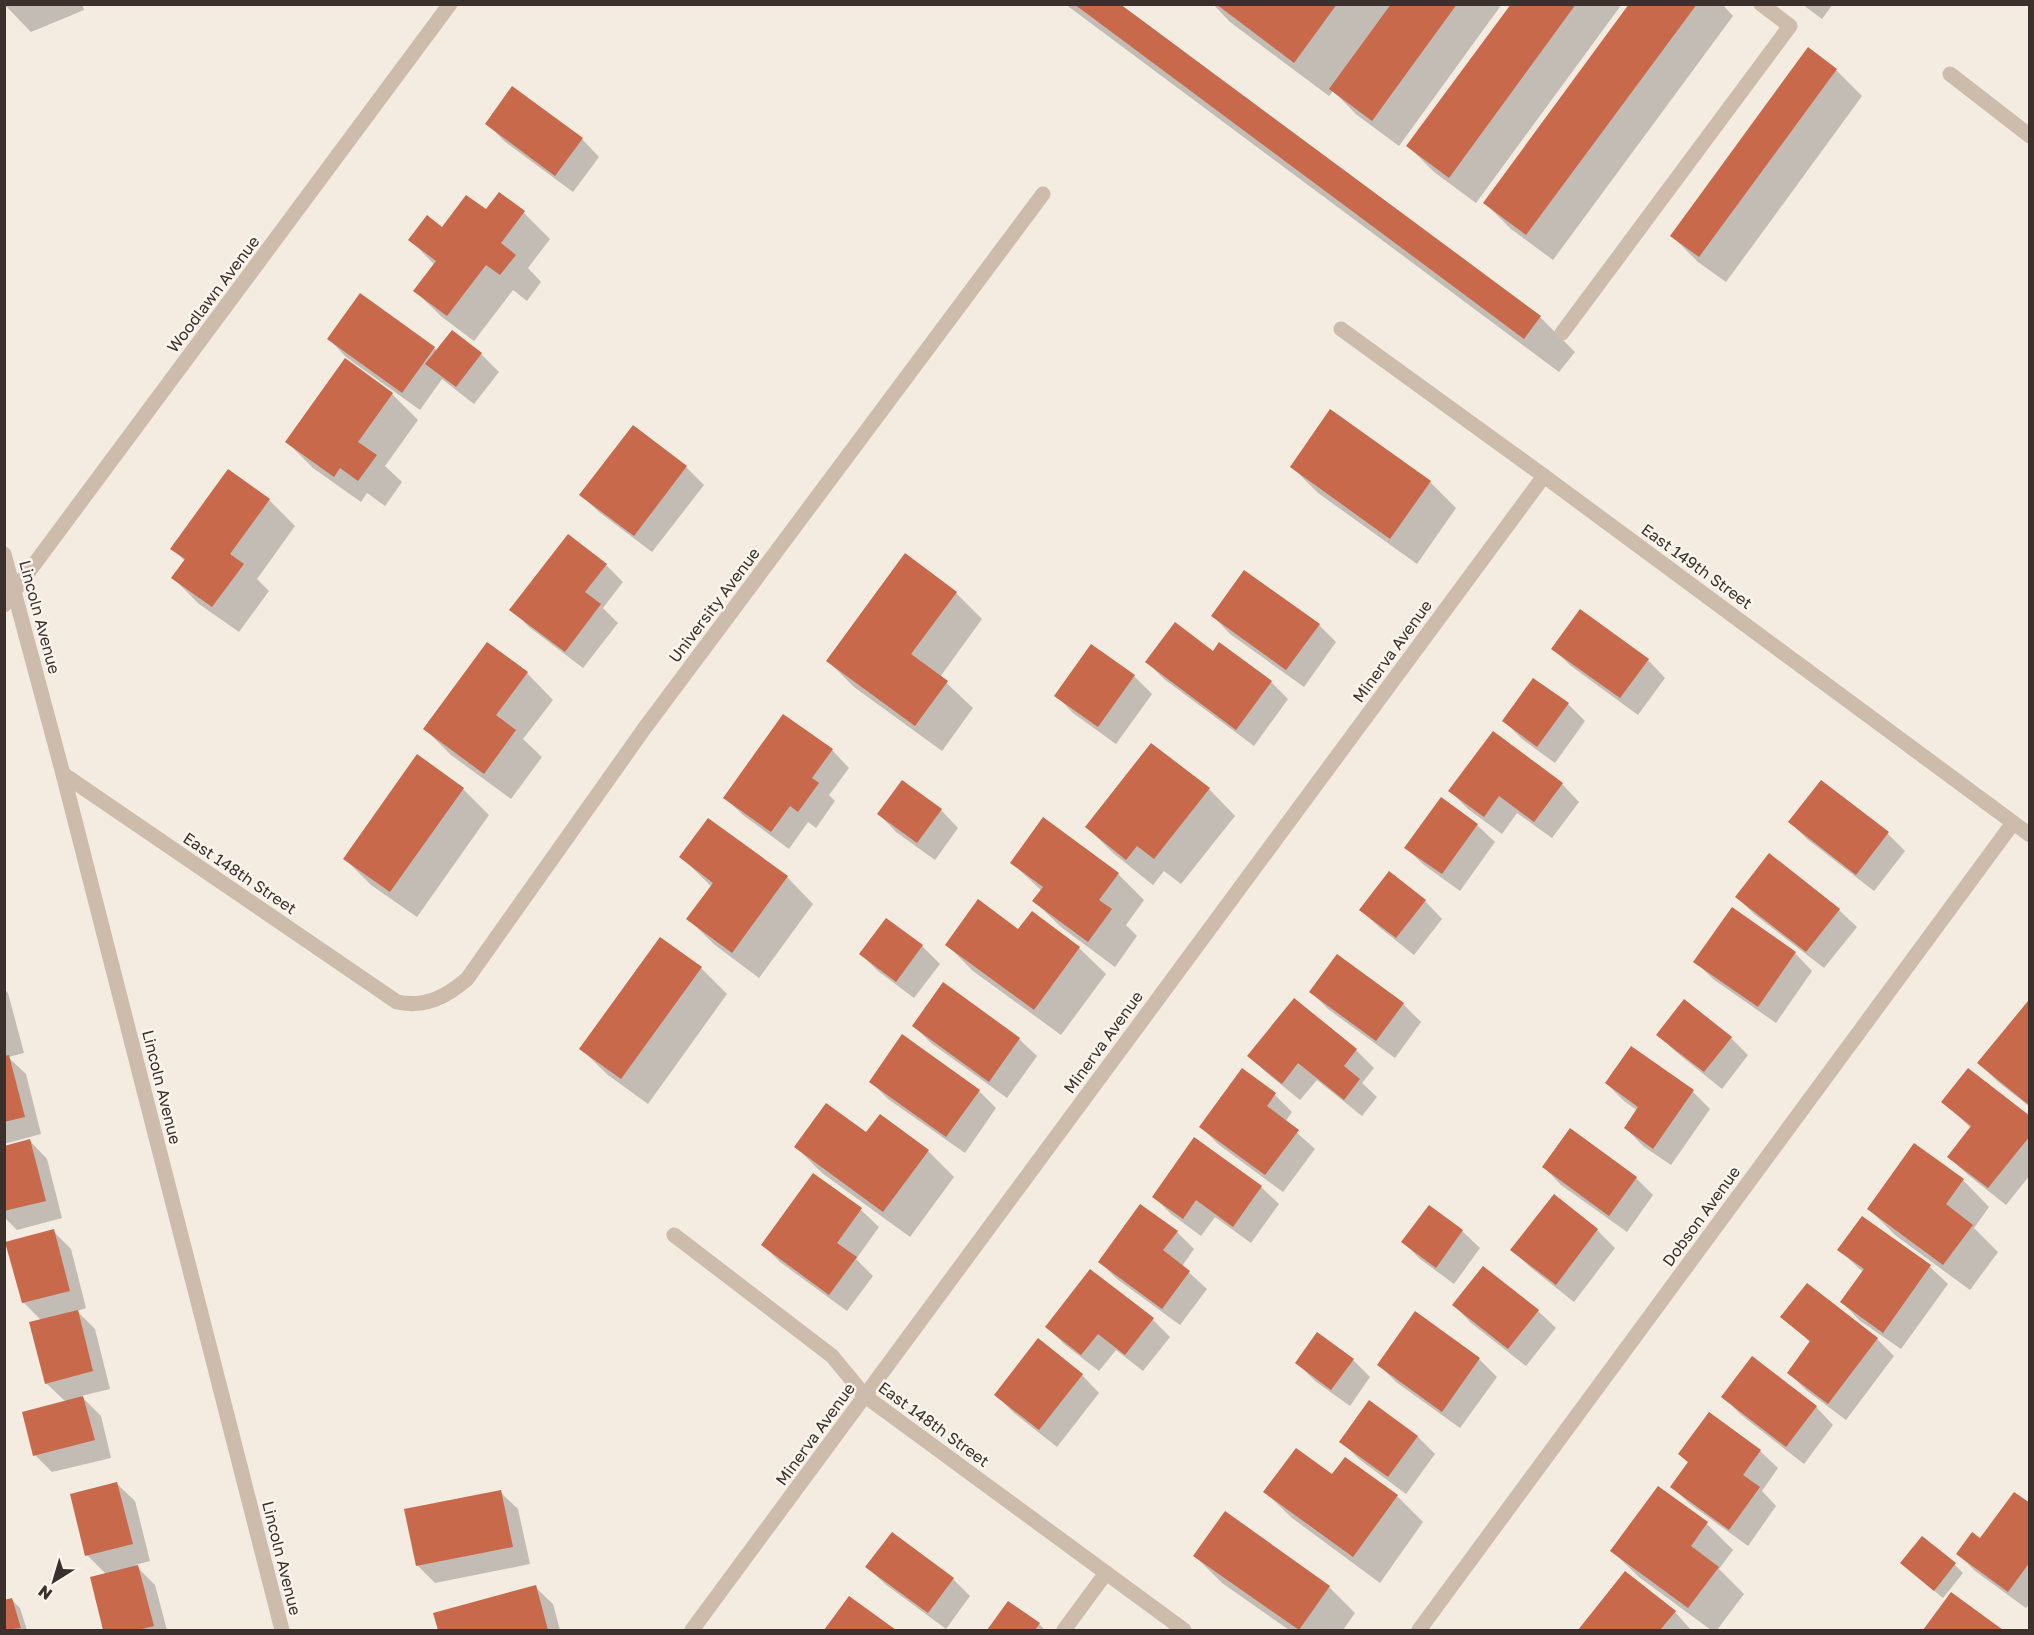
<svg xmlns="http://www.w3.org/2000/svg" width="2034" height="1635" font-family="'Golos Text',sans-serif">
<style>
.shadow{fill:#0003}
.building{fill:#c8694b}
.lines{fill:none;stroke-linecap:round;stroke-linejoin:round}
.service{stroke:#cdbbac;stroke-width:15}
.minor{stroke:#cdbbac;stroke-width:15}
.tertiary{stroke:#cdbbac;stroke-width:15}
.labels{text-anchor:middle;stroke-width:5;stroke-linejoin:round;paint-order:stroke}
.street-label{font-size:16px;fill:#3b302b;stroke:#fbf5ee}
</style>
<rect width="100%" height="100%" fill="#f4ebe1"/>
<!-- shadow -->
<g class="shadow">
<path d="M4,4H82L84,10L31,32Z"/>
<path d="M1065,4H1118L1540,317L1575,352L1559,372Z"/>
<path d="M1213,4H1502L1399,146L1357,115L1333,91L1329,96L1230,22Z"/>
<path d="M1513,4H1622L1476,203L1434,172L1408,146Z"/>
<path d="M1631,4H1722L1733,16L1553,260L1511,229L1485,203Z"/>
<path d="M1802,4H1833L1822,19Z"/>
<path d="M1836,70L1862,96L1726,282L1698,262L1672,236Z"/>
<path d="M487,123L582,139L599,157L573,192L504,141Z"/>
<path d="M524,213L550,239L528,268L541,282L527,301L513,290L474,341L442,317L415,291L435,265L410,240L443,229Z"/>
<path d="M360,295L438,351L452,332L481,354L499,372L474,404L442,379L420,410L346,357L329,339Z"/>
<path d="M392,394L418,420L385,466L402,482L385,506L367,493L361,502L313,468L287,442Z"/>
<path d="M633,427L686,467L704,485L652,552L599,512L581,495Z"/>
<path d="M1292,467L1430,482L1456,508L1417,564L1318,493Z"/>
<path d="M229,471L269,500L295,526L257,579L269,591L239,632L199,604L173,578L185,561L172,548Z"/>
<path d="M606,565L623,582L603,608L618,623L583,668L529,627L511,609Z"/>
<path d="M956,593L982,619L940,677L973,708L942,751L854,687L828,661Z"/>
<path d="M1213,616L1319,625L1336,642L1304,687L1230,634Z"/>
<path d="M1553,649L1648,660L1665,678L1638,715L1571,666Z"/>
<path d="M1213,653L1271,682L1288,699L1254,746L1164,679L1147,662Z"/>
<path d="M527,673L553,700L523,739L542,757L511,799L451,755L425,729Z"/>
<path d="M1134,676L1152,694L1116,744L1073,713L1056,695Z"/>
<path d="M1568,704L1585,721L1555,763L1522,739L1504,721Z"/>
<path d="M832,750L849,768L829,795L835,801L816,828L808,822L789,849L743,815L725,798Z"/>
<path d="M1562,784L1579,802L1552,838L1517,813L1502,834L1468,809L1450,791Z"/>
<path d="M463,789L489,815L417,917L371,885L345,859Z"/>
<path d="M1209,789L1235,816L1181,884L1164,871L1153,885L1113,853L1087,827Z"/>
<path d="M941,810L958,828L935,860L896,832L879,814Z"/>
<path d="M1044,820L1118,874L1144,900L1126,925L1137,936L1115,967L1061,927L1034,901L1042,891L1012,863Z"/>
<path d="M1790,822L1888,834L1905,851L1874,891L1807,839Z"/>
<path d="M1477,825L1495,842L1460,891L1424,865L1406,848Z"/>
<path d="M681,857L787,877L813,904L759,978L715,945L688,919L712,887Z"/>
<path d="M1737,897L1839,910L1857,927L1824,968L1754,914Z"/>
<path d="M1425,901L1442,919L1414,955L1379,927L1361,910Z"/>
<path d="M1032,913L1079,948L1106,974L1061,1035L973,971L947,945L1019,931Z"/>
<path d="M887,920L922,946L940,964L914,998L878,971L861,954Z"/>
<path d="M1795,953L1812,971L1776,1023L1713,979L1695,961Z"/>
<path d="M1337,956L1403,1004L1421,1022L1395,1058L1328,1009L1311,992Z"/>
<path d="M701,968L727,994L648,1104L608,1075L581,1049Z"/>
<path d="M944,984L1019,1039L1037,1056L1007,1098L931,1043L914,1026Z"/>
<path d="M4,989L8,993L24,1053L8,1057L26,1074L41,1134L4,1144Z"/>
<path d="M1294,1000L1356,1050L1374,1068L1362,1083L1377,1097L1362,1116L1317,1080L1300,1100L1267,1073L1249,1056Z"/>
<path d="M2030,1004V1107L1997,1081L1979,1063Z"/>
<path d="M1658,1035L1731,1038L1748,1055L1722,1089L1676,1052Z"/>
<path d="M871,1082L979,1091L996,1108L965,1153L888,1099Z"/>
<path d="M1606,1083L1693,1092L1710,1109L1671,1165L1643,1146L1626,1128L1638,1111L1624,1101Z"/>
<path d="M1275,1095L1292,1112L1285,1122L1315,1149L1283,1192L1218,1144L1201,1127Z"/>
<path d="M1943,1102L2030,1118V1175L2006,1205L1967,1174L1949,1157L1971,1128Z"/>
<path d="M880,1116L928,1151L954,1177L910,1237L822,1173L796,1147L867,1134Z"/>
<path d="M30,1141L47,1159L62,1218L17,1230L4,1217V1147Z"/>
<path d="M1915,1145L1963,1180L1989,1207L1974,1228L1998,1252L1970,1290L1895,1235L1869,1209Z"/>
<path d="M1544,1167L1636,1178L1653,1195L1627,1232L1561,1185Z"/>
<path d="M814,1175L861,1210L879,1227L856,1259L873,1276L847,1311L780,1262L763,1245Z"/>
<path d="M1261,1187L1279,1204L1251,1243L1215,1217L1201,1236L1171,1214L1154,1197Z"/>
<path d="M1554,1196L1597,1230L1615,1248L1574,1302L1530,1267L1512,1250Z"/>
<path d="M1862,1218L1930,1267L1948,1284L1901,1349L1859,1320L1842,1302L1863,1272L1839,1250Z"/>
<path d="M53,1231L71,1249L86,1308L77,1311L95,1329L110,1389L81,1396L101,1416L111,1458L52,1472L35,1455L66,1402L46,1383L42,1321L23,1302Z"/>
<path d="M1462,1231L1480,1248L1454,1284L1420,1259L1403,1242Z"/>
<path d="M1177,1232L1194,1249L1182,1266L1207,1289L1180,1325L1117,1279L1100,1262Z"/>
<path d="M1454,1305L1538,1311L1556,1328L1526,1366L1471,1323Z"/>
<path d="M1415,1313L1479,1359L1497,1377L1460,1428L1396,1382L1379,1365Z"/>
<path d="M1782,1317L1877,1339L1894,1356L1846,1420L1806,1390L1789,1373L1811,1343Z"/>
<path d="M1153,1320L1170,1337L1143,1371L1116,1350L1099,1371L1064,1344L1047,1327Z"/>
<path d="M1353,1360L1370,1377L1350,1406L1315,1381L1297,1363Z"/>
<path d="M1082,1375L1099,1393L1057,1447L1013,1412L996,1395Z"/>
<path d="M1723,1396L1816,1407L1833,1425L1804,1464L1740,1414Z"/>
<path d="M1709,1414L1760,1451L1778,1468L1762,1491L1776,1506L1748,1546L1690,1504L1672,1487L1689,1463L1680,1454Z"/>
<path d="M1418,1437L1435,1454L1406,1494L1359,1459L1341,1441Z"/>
<path d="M1332,1476L1397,1496L1423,1522L1380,1583L1292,1518L1265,1492Z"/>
<path d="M117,1484L135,1501L150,1561L135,1565L155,1585L167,1630H105L92,1579L107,1575L87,1555Z"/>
<path d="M1659,1489L1707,1524L1733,1550L1719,1569L1744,1594L1717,1630H1711L1639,1577L1612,1551Z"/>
<path d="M500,1492L518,1509L530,1564L435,1583L417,1565Z"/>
<path d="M2030,1505V1604L2026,1608L1975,1571L1958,1554L1980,1541Z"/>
<path d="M1195,1556L1329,1587L1355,1613L1343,1630H1289L1222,1583Z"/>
<path d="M1955,1565L1963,1573L1943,1598L1910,1571Z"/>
<path d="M867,1567L953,1579L970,1596L946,1629L885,1584Z"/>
<path d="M1626,1573L1675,1612L1691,1630H1580Z"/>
<path d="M535,1587L553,1604L560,1630H440L435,1614Z"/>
<path d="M1951,1595L2000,1630H1924Z"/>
<path d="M849,1598L893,1630H825Z"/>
<path d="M12,1600L20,1608L27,1630H4V1602Z"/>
<path d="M1009,1603L1039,1624L1045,1630H989Z"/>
</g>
<!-- building -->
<g class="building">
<path d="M1074,4H1120L1541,316L1524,339Z"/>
<path d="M1216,4H1337L1294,63Z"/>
<path d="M1391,4H1457L1372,121L1329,89Z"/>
<path d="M1511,4H1576L1449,178L1406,146Z"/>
<path d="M1629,4H1697L1526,235L1483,203Z"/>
<path d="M1808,47L1837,69L1699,257L1670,236Z"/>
<path d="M512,86L583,138L555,176L485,124Z"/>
<path d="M499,192L525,211L501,243L516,255L500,275L486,265L447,316L413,291L436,261L408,240L427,215L442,227L466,195L486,209Z"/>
<path d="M360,293L435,347L402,393L327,339Z"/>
<path d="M452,330L482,353L456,387L425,364Z"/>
<path d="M345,358L393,393L358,442L377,455L358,481L340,468L334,477L285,442Z"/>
<path d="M1330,409L1431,481L1390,539L1290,467Z"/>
<path d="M633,425L687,466L634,536L579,495Z"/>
<path d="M228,469L270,499L230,554L244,564L212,607L171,578L185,559L170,549Z"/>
<path d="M568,534L607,564L585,592L601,604L565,652L509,610Z"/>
<path d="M905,553L957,592L911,654L948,681L915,726L826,661Z"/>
<path d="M1244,570L1320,624L1286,670L1211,616Z"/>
<path d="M1580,609L1649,659L1620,698L1551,649Z"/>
<path d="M1175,622L1213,651L1219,642L1272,681L1236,730L1145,662Z"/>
<path d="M487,642L528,672L496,715L516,730L484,774L423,729Z"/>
<path d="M1091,644L1135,675L1098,727L1054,696Z"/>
<path d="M1533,678L1569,703L1537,747L1502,721Z"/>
<path d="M783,714L833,749L812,778L819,783L798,812L790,806L771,832L723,798Z"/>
<path d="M1493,731L1563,783L1534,822L1499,796L1484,817L1448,791Z"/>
<path d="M1151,743L1210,788L1154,859L1137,846L1126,860L1085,827Z"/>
<path d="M417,754L464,788L390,892L343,859Z"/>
<path d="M902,780L942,809L917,843L877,814Z"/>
<path d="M1821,780L1889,832L1856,875L1788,822Z"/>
<path d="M1441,797L1478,824L1442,874L1404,848Z"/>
<path d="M1043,817L1119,873L1099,900L1112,909L1088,942L1032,901L1043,887L1010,863Z"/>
<path d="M708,818L788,876L732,953L686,919L713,883L679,857Z"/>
<path d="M1769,853L1840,909L1806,952L1735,897Z"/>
<path d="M1389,871L1426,900L1396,938L1359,910Z"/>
<path d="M978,899L1018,929L1032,911L1080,947L1034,1010L945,945Z"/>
<path d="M1732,907L1796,952L1758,1007L1693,962Z"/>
<path d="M886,918L923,945L896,982L859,954Z"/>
<path d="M660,937L702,967L621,1079L579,1049Z"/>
<path d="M1337,954L1404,1003L1376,1041L1309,992Z"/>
<path d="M943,982L1020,1038L989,1082L912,1026Z"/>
<path d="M1294,998L1357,1049L1344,1066L1360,1079L1344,1100L1298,1063L1282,1084L1247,1056Z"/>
<path d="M1684,999L1732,1037L1704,1072L1656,1035Z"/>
<path d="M2028,1001L2030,1002V1106L1977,1063Z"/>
<path d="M902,1034L980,1090L946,1137L869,1082Z"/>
<path d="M1631,1046L1694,1090L1653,1149L1624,1128L1638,1107L1605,1083Z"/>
<path d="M9,1055L25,1117L4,1122V1056Z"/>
<path d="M1242,1068L1276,1093L1267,1106L1299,1130L1265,1175L1199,1127Z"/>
<path d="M1968,1068L2030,1116V1136L1988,1188L1947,1157L1971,1126L1941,1102Z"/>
<path d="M826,1103L866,1132L880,1114L929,1150L883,1212L794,1147Z"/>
<path d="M1570,1128L1637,1177L1609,1216L1542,1167Z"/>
<path d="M1194,1137L1262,1186L1233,1227L1196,1200L1183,1219L1152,1197Z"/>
<path d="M30,1139L46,1201L4,1211V1146Z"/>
<path d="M1914,1143L1964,1179L1946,1204L1973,1225L1943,1265L1867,1209Z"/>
<path d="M813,1173L862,1208L837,1243L857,1257L829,1295L761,1245Z"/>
<path d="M1554,1194L1598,1229L1556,1285L1510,1250Z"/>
<path d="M1140,1204L1178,1231L1163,1250L1190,1271L1162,1309L1098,1262Z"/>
<path d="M1429,1205L1463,1230L1436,1268L1401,1242Z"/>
<path d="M1862,1216L1931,1265L1883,1333L1840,1302L1864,1269L1837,1250Z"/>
<path d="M54,1229L70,1291L22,1303L5,1242Z"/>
<path d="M1483,1266L1539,1310L1508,1349L1452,1305Z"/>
<path d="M1090,1269L1154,1318L1125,1355L1098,1334L1081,1355L1045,1327Z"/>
<path d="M1807,1283L1878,1338L1828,1404L1787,1373L1810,1341L1780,1317Z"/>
<path d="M78,1310L93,1371L45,1384L29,1322Z"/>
<path d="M1415,1311L1480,1358L1442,1412L1377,1365Z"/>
<path d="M1317,1332L1354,1359L1331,1390L1295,1363Z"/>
<path d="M1038,1338L1083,1374L1039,1430L994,1395Z"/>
<path d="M1752,1356L1817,1406L1786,1447L1721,1397Z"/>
<path d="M83,1396L95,1440L33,1456L22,1412Z"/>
<path d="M1369,1400L1418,1436L1388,1477L1339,1442Z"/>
<path d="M1709,1412L1761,1450L1743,1475L1760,1487L1729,1530L1670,1487L1688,1462L1678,1454Z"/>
<path d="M1296,1448L1332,1474L1345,1457L1398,1495L1353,1557L1263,1492Z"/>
<path d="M117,1482L133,1544L85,1556L70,1494Z"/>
<path d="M1658,1486L1708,1522L1691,1546L1719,1567L1688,1608L1610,1551Z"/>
<path d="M501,1490L513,1547L416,1566L404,1509Z"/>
<path d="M2014,1492L2030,1503V1562L2008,1592L1956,1554L1972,1532L1980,1538Z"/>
<path d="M1225,1511L1330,1586L1299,1630L1193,1556Z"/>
<path d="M892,1532L954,1578L928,1613L865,1567Z"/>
<path d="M1922,1536L1956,1563L1934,1591L1900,1563Z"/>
<path d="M138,1565L154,1626L138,1630H103L90,1577Z"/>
<path d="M1625,1571L1676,1611L1660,1630H1578Z"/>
<path d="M536,1585L548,1630H438L433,1613Z"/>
<path d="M1951,1592L2003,1630H1923Z"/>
<path d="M849,1596L896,1630H824Z"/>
<path d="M12,1598L21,1628L4,1630V1600Z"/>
<path d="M1008,1601L1040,1623L1035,1630H987Z"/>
</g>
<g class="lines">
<!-- service -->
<g class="service">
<path d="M1950,74L2030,136"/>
<path d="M1562,333L1790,26L1761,4"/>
<path d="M1064,1630L1106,1573"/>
</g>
<!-- minor -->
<g class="minor">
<path d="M1341,329L1544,476L2030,835"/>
<path d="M4,605L450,4"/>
<path d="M63,774L397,1002C425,1008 446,997 467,979L644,729L1043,194"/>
<path d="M674,1235L832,1356L865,1396L1184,1630"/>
<path d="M692,1630L1544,476"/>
<path d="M1419,1630L2013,823"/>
</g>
<!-- tertiary -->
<path class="tertiary" d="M4,554L63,774L282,1630"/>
</g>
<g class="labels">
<!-- street labels -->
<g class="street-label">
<text transform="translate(213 294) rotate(-53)" y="6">Woodlawn Avenue</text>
<text transform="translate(1697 566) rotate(36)" y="6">East 149th Street</text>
<text transform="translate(714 605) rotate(-53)" y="6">University Avenue</text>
<text transform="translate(40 617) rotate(75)" y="6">Lincoln Avenue</text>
<text transform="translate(1392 651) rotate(-54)" y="6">Minerva Avenue</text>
<text transform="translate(240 873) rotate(34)" y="6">East 148th Street</text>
<text transform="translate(1103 1042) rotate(-54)" y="6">Minerva Avenue</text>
<text transform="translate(162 1087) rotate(76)" y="6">Lincoln Avenue</text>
<text transform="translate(1701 1216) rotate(-54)" y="6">Dobson Avenue</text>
<text transform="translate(934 1424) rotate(36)" y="6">East 148th Street</text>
<text transform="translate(815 1434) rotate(-54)" y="6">Minerva Avenue</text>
<text transform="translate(282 1558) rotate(76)" y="6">Lincoln Avenue</text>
</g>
</g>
<!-- border -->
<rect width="2034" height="1635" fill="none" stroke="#3b302b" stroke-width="12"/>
<!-- north arrow -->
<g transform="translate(54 1581) rotate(217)" stroke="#fbf5ee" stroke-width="4.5" paint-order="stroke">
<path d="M0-4.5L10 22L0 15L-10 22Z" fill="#3b302b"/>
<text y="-9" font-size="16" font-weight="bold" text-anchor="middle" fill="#3b302b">N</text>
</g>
</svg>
